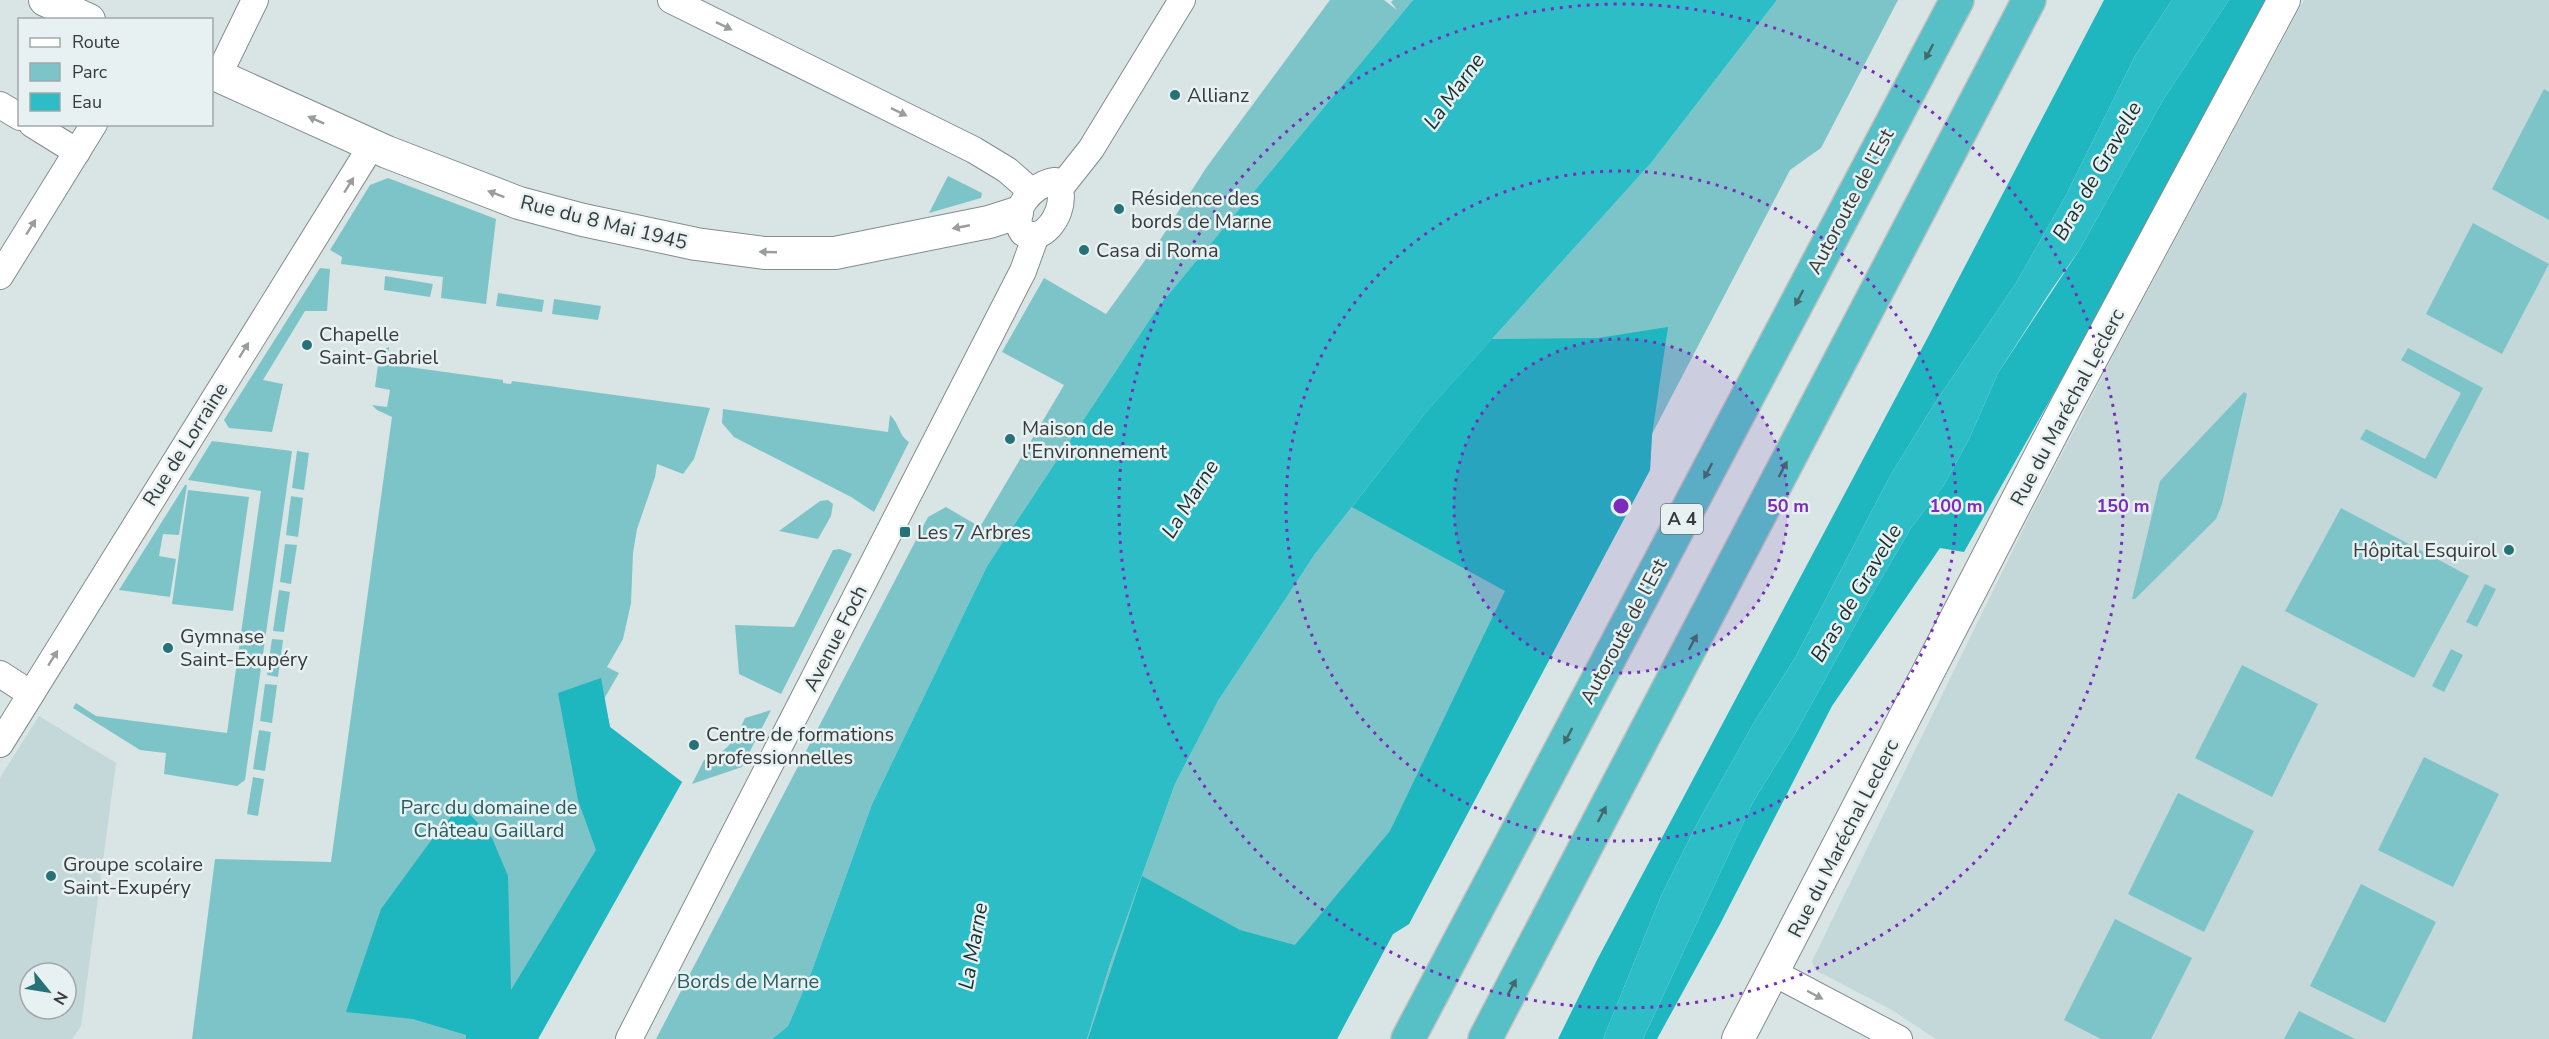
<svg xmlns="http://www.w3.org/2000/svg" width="2549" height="1039" font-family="'Nunito Sans',sans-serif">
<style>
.built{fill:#c4d8d9;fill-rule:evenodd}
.green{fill:#7dc4c9}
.forest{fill:#1eb6bf}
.water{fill:#2cbdc6}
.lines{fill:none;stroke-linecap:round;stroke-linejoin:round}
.minor-casing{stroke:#838d8d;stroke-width:28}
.tertiary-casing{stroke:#838d8d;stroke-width:34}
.motorway-casing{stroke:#bfc0c0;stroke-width:36}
.minor{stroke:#fff;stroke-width:26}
.tertiary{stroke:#fff;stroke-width:32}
.motorway{stroke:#57bfc6;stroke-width:33}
.oneway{fill:#9b9d9d}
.oneway2{fill:#42696c}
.ring{fill:none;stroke:#7b2cbf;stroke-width:3;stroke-dasharray:3 6}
.poi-dot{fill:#277277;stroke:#e7f1f2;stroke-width:2}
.labels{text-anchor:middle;stroke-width:5;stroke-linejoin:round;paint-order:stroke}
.shield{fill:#e7f1f2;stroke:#6c7272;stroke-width:1.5}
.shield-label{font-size:18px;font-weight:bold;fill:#373b3b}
.poi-label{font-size:20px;fill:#373b3b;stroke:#e7f1f2;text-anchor:start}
.street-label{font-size:20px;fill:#373b3b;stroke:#e7f1f2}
.park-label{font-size:20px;fill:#255d61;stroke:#e7f1f2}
.water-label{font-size:21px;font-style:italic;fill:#172e2f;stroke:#e7f1f2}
.centre{fill:#7b2cbf;stroke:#e7f1f2;stroke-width:3}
.ring-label{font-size:18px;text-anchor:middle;font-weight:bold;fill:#7b2cbf;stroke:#e7f1f2;stroke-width:5;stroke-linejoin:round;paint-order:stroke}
</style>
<rect width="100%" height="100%" fill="#d9e4e5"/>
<!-- built -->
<g class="built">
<path d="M2304,0H2549V1039H1936L1892,1010L1815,970L1812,961L2030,515L2115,352Z"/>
<path d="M39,716L116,763L81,1026L72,1039H0V778ZM30,973H66V1009H30Z"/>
</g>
<!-- green -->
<g class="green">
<path d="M1330,0H1384L1397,10L1391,2L1393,0H1413L1158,307L987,566L872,804L811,973L788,1026L772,1039H656L928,517L946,507L980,527L1064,385L1002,352L1044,278L1106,314L1162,237L1206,168Z"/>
<path d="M1777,0H1898L1821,148L1790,170L1652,434L1650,470L1409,924L1393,934L1337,1039H1087L1110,964L1175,784L1218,701L1315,554L1427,411L1651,163Z"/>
<path d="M2544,89L2549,92V220L2492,189Z"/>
<path d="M948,176L982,193L981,198L929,213Z"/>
<path d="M388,178L496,219L486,304L441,298L443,277L341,264L342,257L330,250L370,185Z"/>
<path d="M2473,223L2549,264L2502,354L2426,314Z"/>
<path d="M320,268L330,269L327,311H305L263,380L283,384L272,432L229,428L224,420Z"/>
<path d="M385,276L433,284L430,297L384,290Z"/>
<path d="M498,293L544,300L542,312L496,306Z"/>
<path d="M554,299L601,306L598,320L552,314Z"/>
<path d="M389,347L387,364L503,380V383L511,384L512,381L710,408L694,459L683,474L657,464L655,477L637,529L633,553L631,603L623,639L607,667L619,673L604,699L610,727L682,782L538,1039H192L215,859L331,862L392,417L377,410L372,405L387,407L390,390L375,387L380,351Z"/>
<path d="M2408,348L2483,388L2436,479L2360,439L2366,429L2425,459L2461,393L2401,360Z"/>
<path d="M2244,392L2247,394L2222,504L2216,519L2135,599H2132L2160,481Z"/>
<path d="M723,409L888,432L890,415C899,423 899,436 909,442L874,512L851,497L734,437L722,423Z"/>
<path d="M212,441L292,451L245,780L237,786L164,774L166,753L140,750L73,708L76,703L96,716L227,733L261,491L188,480Z"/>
<path d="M297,451L309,453L304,490L292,488Z"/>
<path d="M185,485H187L179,535L163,534L159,556L176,559L170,597L119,590Z"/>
<path d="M188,490L249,497L233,611L172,604Z"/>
<path d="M291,496L303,498L298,537L286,535Z"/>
<path d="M828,500L833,504L831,516L818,539L779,531L820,501Z"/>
<path d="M2341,508L2469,576L2414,678L2285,611Z"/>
<path d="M285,544L297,545L291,584L280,582Z"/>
<path d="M840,549L852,554L781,694L739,674L735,625L794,627L833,550Z"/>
<path d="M2485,584L2496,589L2477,627L2466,622Z"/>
<path d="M279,590L290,592L284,632L273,631Z"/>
<path d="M272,639L283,640L278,677L267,675Z"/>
<path d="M2451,649L2463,655L2444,692L2432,686Z"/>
<path d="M2242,665L2318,704L2272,797L2195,758Z"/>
<path d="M265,684L277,685L272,723L260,721Z"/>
<path d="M771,710L742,767L692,784L704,760C727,754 736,738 745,718Z"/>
<path d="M259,730L271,732L265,771L253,769Z"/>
<path d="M2424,757L2499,794L2453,887L2378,850Z"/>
<path d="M253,777L264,779L258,816L247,814Z"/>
<path d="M2178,793L2254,831L2204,932L2128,894Z"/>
<path d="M2361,884L2436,922L2385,1023L2310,986Z"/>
<path d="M2115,919L2192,958L2151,1039H2101L2064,1020Z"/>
<path d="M2299,1011L2355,1039H2284Z"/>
</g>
<!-- forest -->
<g class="forest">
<path d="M2104,0H2172L2135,56L2065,197L2016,283L1933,406L1890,476L1795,658L1756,719L1698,822L1661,896L1603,1039H1558L1597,960L1928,337Z"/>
<path d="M2229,0H2276L1964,552L1940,548L1832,706L1719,926L1657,1039H1643L1753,802L1795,734L1870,598L1911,528L1944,485L1969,439L1998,373L2080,249L2163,100Z"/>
<path d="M1668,327L1652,435L1650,470L1409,924L1393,934L1337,1039H1088L1142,876L1240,930L1295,945L1390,831L1505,591L1352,507L1427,411L1492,339L1598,338Z"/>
<path d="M601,678L610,727L682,782L538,1039H466V1035L413,1019L346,1012L381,909L430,842L461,805L492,838L508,876L511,990L596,850L578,800L558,693Z"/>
</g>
<!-- water -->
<g class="water">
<path d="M1413,0H1777L1651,163L1427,411L1315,554L1218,701L1175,784L1110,964L1087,1039H772L788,1026L811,973L872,804L987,566L1158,307Z"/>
<path d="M2172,0H2229L2163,100L2080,249L2052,289L1998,373L1969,439L1944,485L1911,528L1870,598L1795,734L1753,802L1643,1039H1603L1661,896L1698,822L1756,719L1795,658L1890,476L1933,406L2016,283L2065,197L2135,56Z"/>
</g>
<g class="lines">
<defs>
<g id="minor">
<path d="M671,0L974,150L1007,170L1032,192"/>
<path d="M218,76L255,0"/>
<path d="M0,105L20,117"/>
<path d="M32,124L77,152"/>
<path d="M1055,181C1069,196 1056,229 1037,235C1033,236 1028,234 1023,233C1008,212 1032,184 1055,181Z"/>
<path d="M1061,187L1091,149L1182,0"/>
<path d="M0,276L94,124"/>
<path d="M0,674L31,694"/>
<path d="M0,744L372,145"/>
<path d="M1774,973L1899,1039"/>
<path d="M629,1039L1023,271L1036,235"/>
</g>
<g id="tertiary">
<path d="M45,0L89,20"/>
<path d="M212,73L387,152L519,203L583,220L696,244L764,253H835L989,222L1017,213"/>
<path d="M1738,1039L2065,408L2284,0"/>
</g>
<g id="motorway">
<path d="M1408,1039L1957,0"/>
<path d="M1485,1039L2029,0"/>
</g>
</defs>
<!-- minor casing -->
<use href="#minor" class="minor-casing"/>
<!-- tertiary casing -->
<use href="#tertiary" class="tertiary-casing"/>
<!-- motorway casing -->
<use href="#motorway" class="motorway-casing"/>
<!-- minor -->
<use href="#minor" class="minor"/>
<!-- tertiary -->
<use href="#tertiary" class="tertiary"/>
<!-- motorway -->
<use href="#motorway" class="motorway"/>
</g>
<!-- one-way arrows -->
<defs><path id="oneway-solid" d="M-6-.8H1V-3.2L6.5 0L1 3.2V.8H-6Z" transform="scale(1.5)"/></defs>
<g class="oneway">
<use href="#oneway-solid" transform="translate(724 26) rotate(26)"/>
<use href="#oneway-solid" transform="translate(899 112) rotate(26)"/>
<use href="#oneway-solid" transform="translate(316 120) rotate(-156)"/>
<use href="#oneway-solid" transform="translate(349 185) rotate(-58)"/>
<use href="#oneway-solid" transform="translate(496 194) rotate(-159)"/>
<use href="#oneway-solid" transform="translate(31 227) rotate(-58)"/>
<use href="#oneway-solid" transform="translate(961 227) rotate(169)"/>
<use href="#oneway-solid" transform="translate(768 252) rotate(-178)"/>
<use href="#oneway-solid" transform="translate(244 350) rotate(-58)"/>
<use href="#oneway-solid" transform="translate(53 658) rotate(-58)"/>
<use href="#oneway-solid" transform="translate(1815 995) rotate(28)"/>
</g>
<g class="oneway2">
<use href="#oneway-solid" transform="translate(1929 52) rotate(118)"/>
<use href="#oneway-solid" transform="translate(1799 298) rotate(118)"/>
<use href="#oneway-solid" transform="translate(1783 469) rotate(-62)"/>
<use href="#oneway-solid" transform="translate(1708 471) rotate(118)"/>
<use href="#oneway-solid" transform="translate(1693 642) rotate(-62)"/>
<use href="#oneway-solid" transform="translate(1568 736) rotate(118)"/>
<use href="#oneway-solid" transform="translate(1602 814) rotate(-62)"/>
<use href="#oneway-solid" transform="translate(1512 987) rotate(-62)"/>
</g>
<!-- distance rings -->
<circle cx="1621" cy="506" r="167" fill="#7b2cbf" fill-opacity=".12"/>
<g class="ring">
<circle cx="1621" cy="506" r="167"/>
<circle cx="1621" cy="506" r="335"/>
<circle cx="1621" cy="506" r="502"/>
</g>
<!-- markers -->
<g class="poi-dot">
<circle cx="1175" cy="95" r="6"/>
<circle cx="1119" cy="209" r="6"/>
<circle cx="1084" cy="250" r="6"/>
<circle cx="307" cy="345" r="6"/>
<circle cx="1010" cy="439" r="6"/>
<rect x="899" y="526" width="12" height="12" rx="3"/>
<circle cx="2509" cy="550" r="6"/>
<circle cx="168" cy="648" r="6"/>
<circle cx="694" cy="745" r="6"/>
<circle cx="51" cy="876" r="6"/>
</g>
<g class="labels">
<!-- shield labels -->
<rect class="shield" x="1661" y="504" width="42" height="30" rx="4.5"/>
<g class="shield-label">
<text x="1682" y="525">A 4</text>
</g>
<!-- poi labels -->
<g class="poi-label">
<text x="1187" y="102">Allianz</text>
<text x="1131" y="205">Résidence des<tspan x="1131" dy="23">bords de Marne</tspan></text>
<text x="1096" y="257">Casa di Roma</text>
<text x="319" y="341">Chapelle<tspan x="319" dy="23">Saint-Gabriel</tspan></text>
<text x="1022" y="435">Maison de<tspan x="1022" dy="23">l'Environnement</tspan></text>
<text x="917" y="539">Les 7 Arbres</text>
<text x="2497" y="557" text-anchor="end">Hôpital Esquirol</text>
<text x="180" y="643">Gymnase<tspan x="180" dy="23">Saint-Exupéry</tspan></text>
<text x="706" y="741">Centre de formations<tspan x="706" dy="23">professionnelles</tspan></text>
<text x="63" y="871">Groupe scolaire<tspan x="63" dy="23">Saint-Exupéry</tspan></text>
</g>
<!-- street labels -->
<g class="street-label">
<text transform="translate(1850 201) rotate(-62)" y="7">Autoroute de l’Est</text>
<text transform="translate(604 222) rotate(14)" y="7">Rue du 8 Mai 1945</text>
<text transform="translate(2067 407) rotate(-62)" y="7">Rue du Maréchal Leclerc</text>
<text transform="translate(185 444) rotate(-58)" y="7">Rue de Lorraine</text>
<text transform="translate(1623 631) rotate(-62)" y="7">Autoroute de l’Est</text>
<text transform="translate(835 638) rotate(-63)" y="7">Avenue Foch</text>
<text transform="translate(1843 838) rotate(-63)" y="7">Rue du Maréchal Leclerc</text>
</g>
<!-- park labels -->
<g class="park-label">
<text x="489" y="814">Parc du domaine de<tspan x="489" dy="23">Château Gaillard</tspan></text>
<text x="748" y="988">Bords de Marne</text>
</g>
<!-- water labels -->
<g class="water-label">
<text transform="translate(1454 91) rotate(-54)" y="7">La Marne</text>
<text transform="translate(2097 171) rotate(-60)" y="7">Bras de Gravelle</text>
<text transform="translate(1190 499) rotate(-58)" y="7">La Marne</text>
<text transform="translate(1856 593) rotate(-59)" y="7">Bras de Gravelle</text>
<text transform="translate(973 946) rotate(-80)" y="7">La Marne</text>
</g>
</g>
<circle cx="1621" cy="506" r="9" class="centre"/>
<g class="ring-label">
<text x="1788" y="512">50 m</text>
<text x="1956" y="512">100 m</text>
<text x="2123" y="512">150 m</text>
</g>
<!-- legend -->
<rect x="18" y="18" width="195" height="108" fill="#e7f1f2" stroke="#a1a8a9" stroke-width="1.5"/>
<rect x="30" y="38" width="30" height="9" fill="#ffffff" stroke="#a1a8a9" stroke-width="1.5"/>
<text x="72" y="48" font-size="18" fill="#373b3b">Route</text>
<rect x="30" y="63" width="30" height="18" fill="#7dc4c9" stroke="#a1a8a9" stroke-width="1.5"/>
<text x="72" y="78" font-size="18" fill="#373b3b">Parc</text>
<rect x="30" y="93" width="30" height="18" fill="#2cbdc6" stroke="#a1a8a9" stroke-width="1.5"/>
<text x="72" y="108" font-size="18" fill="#373b3b">Eau</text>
<!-- north arrow -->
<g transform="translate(48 991) rotate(120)"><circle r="28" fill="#e7f1f2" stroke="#a1a8a9" stroke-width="1.5"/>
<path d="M0-4.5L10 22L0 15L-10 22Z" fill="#277277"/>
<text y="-9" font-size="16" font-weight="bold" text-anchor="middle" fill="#373b3b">N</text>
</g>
</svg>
